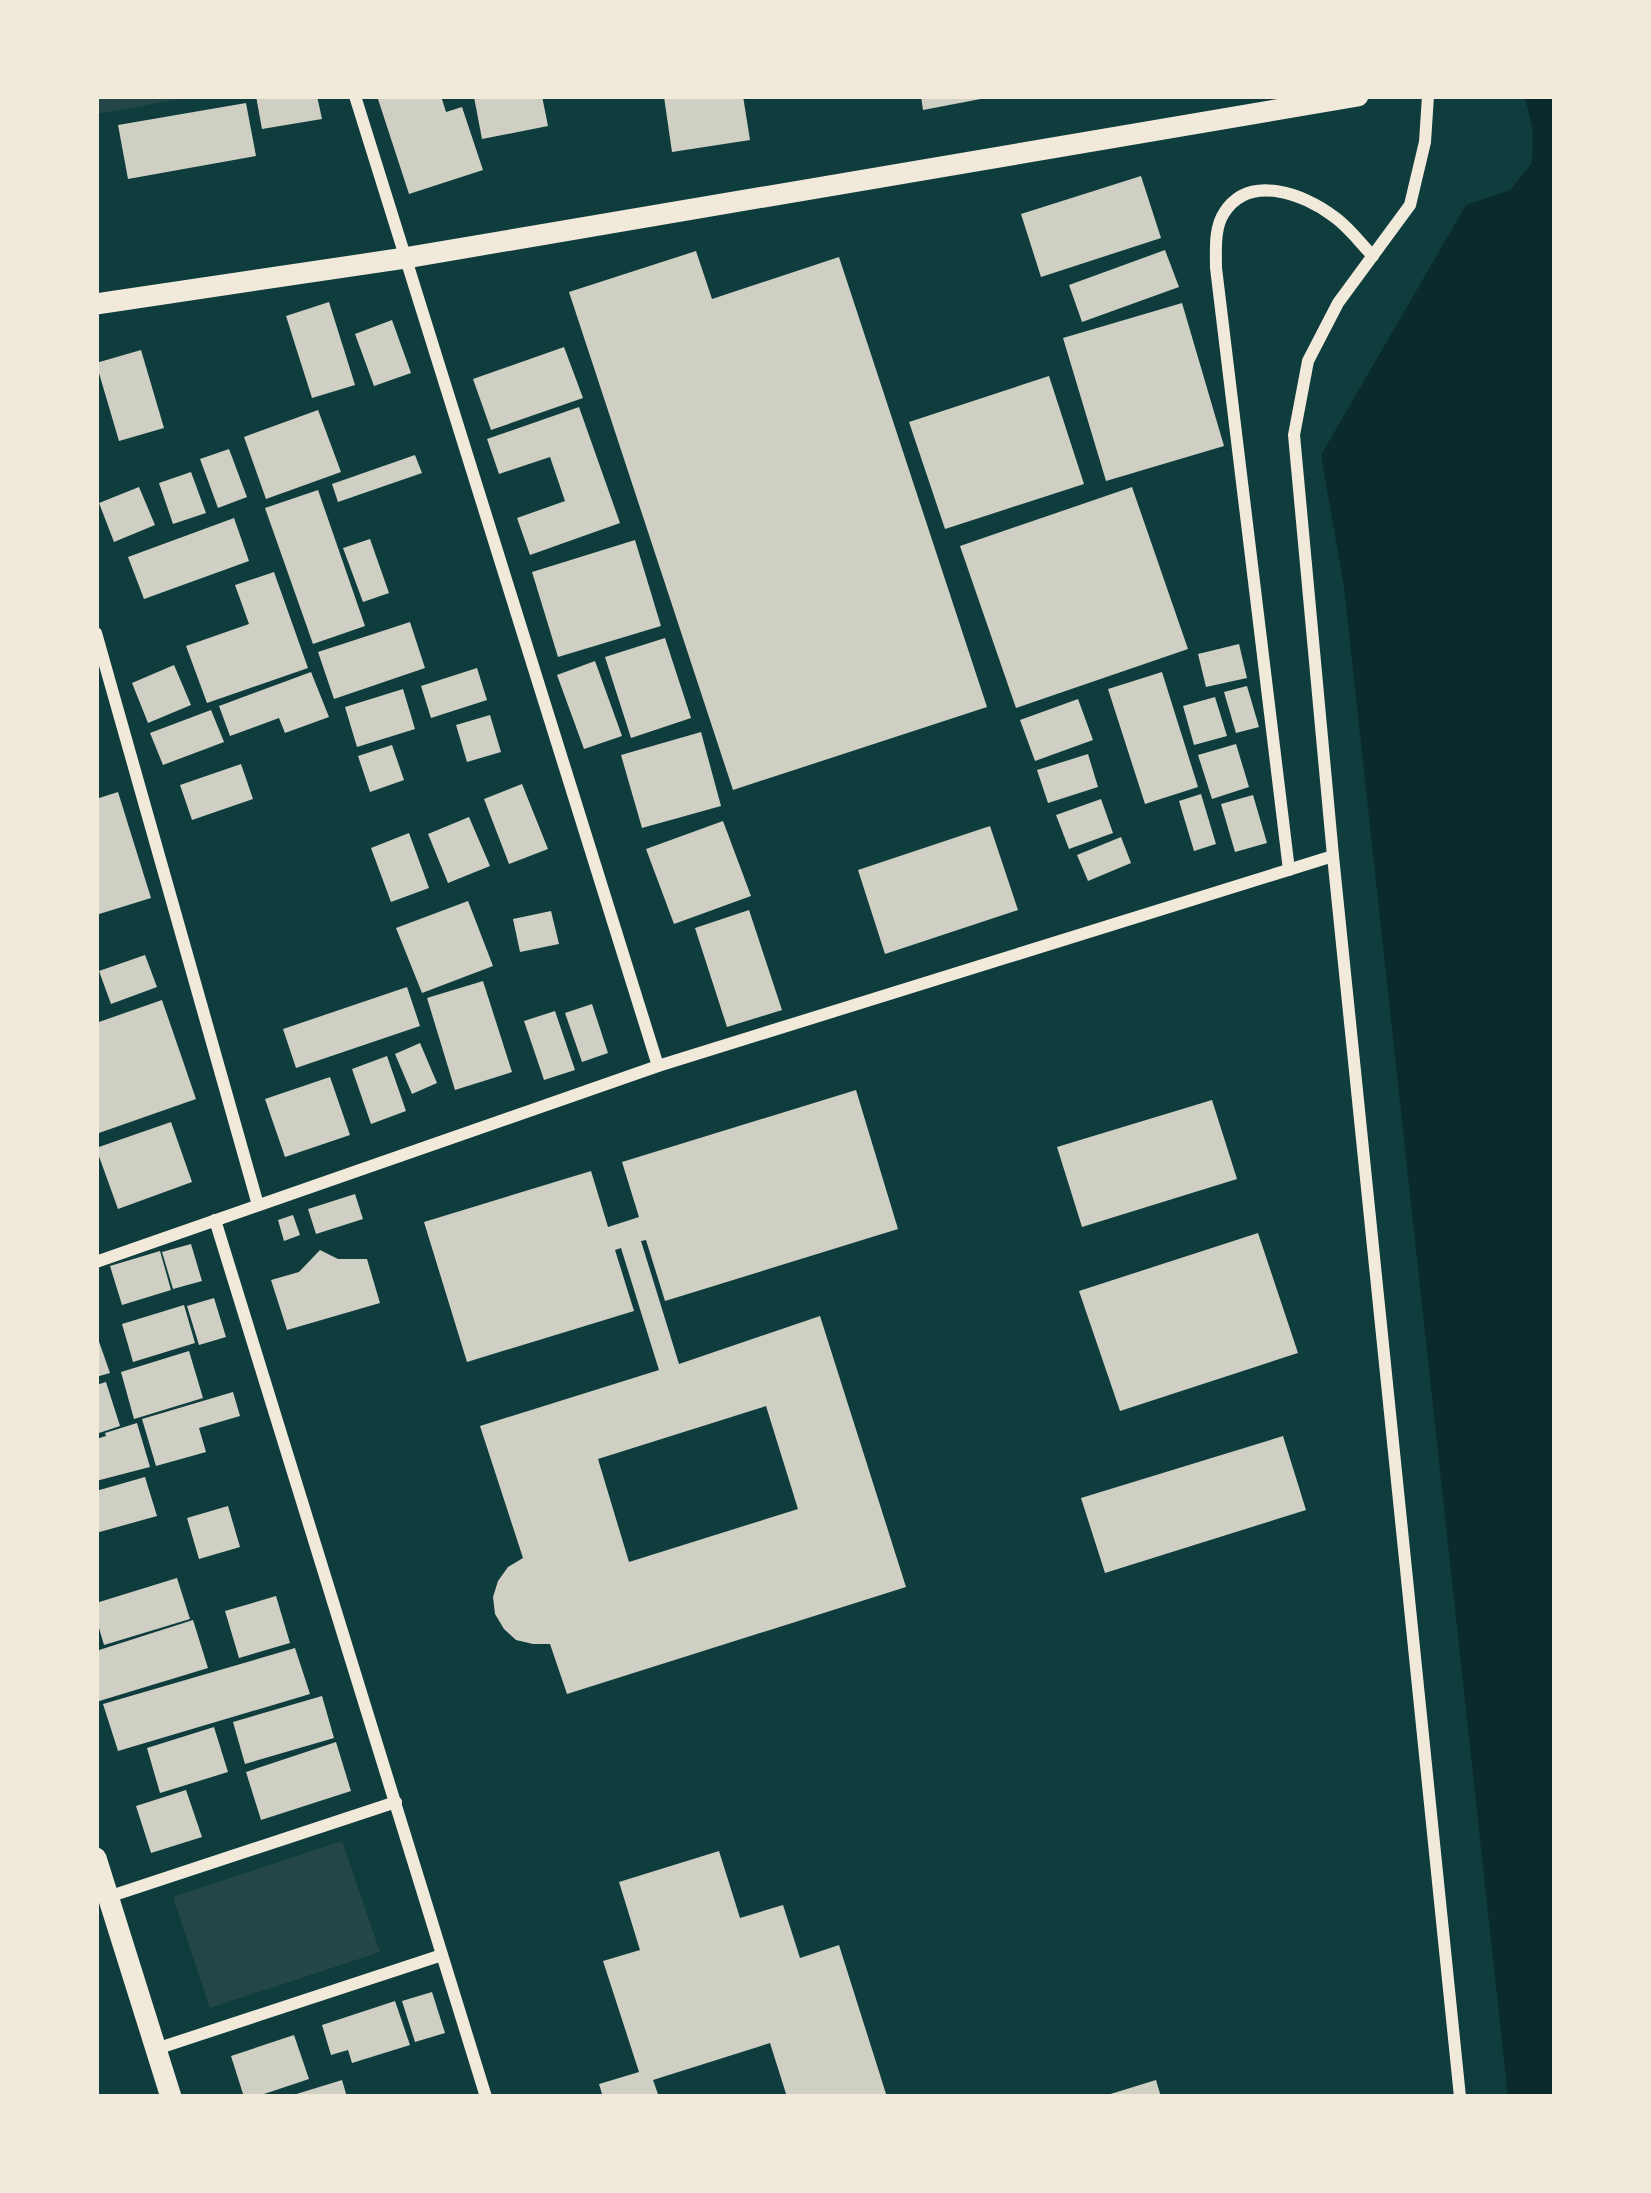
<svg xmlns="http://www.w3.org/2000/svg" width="1651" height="2193" font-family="'Source Sans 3',sans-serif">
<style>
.green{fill:#244646}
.water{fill:#0a2a2b}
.building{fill:#cfcfc3;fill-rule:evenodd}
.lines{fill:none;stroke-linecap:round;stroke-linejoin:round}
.minor{stroke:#f1e9da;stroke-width:12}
.tertiary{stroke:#f1e9da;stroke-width:21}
</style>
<rect width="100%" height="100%" fill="#0f3d3e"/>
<!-- green -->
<g class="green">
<path d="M96,96H198L96,114Z"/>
<path d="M342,1841L380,1952L210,2008L173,1897Z"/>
</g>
<!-- water -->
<path class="water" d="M1525,96H1555V2097H1508L1344,587L1321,455L1466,205L1510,190L1532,163L1533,133Z"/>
<!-- building -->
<g class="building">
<path d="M256,96H317L322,119L262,129Z"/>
<path d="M377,96H441L446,112L462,107L483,170L409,194Z"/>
<path d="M542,96L548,126L482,139L474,97Z"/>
<path d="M743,96L750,140L672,152L664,97Z"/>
<path d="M921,96H986V98L923,110Z"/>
<path d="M246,103L256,156L128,179L118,125Z"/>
<path d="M1141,176L1161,238L1041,277L1021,214Z"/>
<path d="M1165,250L1179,287L1082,322L1069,285Z"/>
<path d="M696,251L712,299L839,257L987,707L733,790L569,292Z"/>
<path d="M329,302L355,385L312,398L286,316Z"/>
<path d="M1182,303L1224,446L1106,481L1063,338Z"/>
<path d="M392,320L411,373L374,386L355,334Z"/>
<path d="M564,347L583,398L491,430L473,379Z"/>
<path d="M141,350L164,428L119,441L96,363Z"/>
<path d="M1049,376L1084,484L945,529L909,422Z"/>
<path d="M579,407L620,523L530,555L517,518L565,501L550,457L499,474L487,439Z"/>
<path d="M318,410L341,472L266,499L244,437Z"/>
<path d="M229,449L247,497L218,508L200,459Z"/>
<path d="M415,455L422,473L338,502L332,484Z"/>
<path d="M191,472L206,513L173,524L159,483Z"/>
<path d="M139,487L155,525L114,542L99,503Z"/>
<path d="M1132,487L1188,649L1016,708L960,546Z"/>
<path d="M318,490L365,626L313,644L265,508Z"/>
<path d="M234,518L249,561L144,599L128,557Z"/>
<path d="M370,539L389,593L363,602L343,548Z"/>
<path d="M635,540L661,626L558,657L532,572Z"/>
<path d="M274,572L308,668L207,703L186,646L249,624L235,585Z"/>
<path d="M410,622L425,668L334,699L318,652Z"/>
<path d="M665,638L691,718L631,738L605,657Z"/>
<path d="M1239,644L1247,678L1206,687L1198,654Z"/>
<path d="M595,661L622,736L584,749L557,675Z"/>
<path d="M174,665L191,705L148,723L132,683Z"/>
<path d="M477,668L487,700L431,718L421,686Z"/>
<path d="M311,672L329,717L285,733L279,718L230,736L219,706Z"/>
<path d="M1162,672L1198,787L1145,804L1108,689Z"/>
<path d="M1247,686L1259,727L1236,733L1224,692Z"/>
<path d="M403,689L415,729L357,747L345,707Z"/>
<path d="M1215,697L1227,736L1194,745L1183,706Z"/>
<path d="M1078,699L1093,740L1035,761L1020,720Z"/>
<path d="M211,710L224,742L163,765L150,733Z"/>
<path d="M490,715L501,752L467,762L456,725Z"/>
<path d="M701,732L721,806L642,828L621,755Z"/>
<path d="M1236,744L1249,787L1212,799L1198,755Z"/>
<path d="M392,745L404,780L370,792L358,756Z"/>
<path d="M1088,754L1098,787L1048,803L1037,770Z"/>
<path d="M241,764L253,799L192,820L180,785Z"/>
<path d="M522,784L548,849L509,864L484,799Z"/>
<path d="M118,792L151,898L96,915V799Z"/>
<path d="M1201,794L1216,844L1194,851L1179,801Z"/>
<path d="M1253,795L1267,843L1235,852L1221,804Z"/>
<path d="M1101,799L1113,833L1069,849L1056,815Z"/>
<path d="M469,817L490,866L448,883L428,834Z"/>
<path d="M723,821L751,896L674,924L646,849Z"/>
<path d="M990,826L1018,910L885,954L858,870Z"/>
<path d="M409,833L429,888L391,902L371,848Z"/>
<path d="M1121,837L1131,863L1088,881L1077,855Z"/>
<path d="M468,901L493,966L422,993L396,928Z"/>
<path d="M749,910L782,1010L727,1027L695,928Z"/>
<path d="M551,911L559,944L520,952L513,919Z"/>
<path d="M145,955L157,987L111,1004L99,971Z"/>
<path d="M483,981L512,1072L455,1090L427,998Z"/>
<path d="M407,987L420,1026L296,1068L283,1029Z"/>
<path d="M162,1000L196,1099L96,1134V1023Z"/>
<path d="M592,1004L608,1053L582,1062L565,1013Z"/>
<path d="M555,1011L575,1070L544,1080L524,1021Z"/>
<path d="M420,1043L437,1083L412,1094L395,1054Z"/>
<path d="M387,1056L406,1111L371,1124L352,1069Z"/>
<path d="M330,1077L350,1135L285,1157L265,1099Z"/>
<path d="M856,1090L898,1229L665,1301L646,1240L641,1241L679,1364L820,1316L906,1587L567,1694L550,1644H533L516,1640L504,1629L495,1614L493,1597L498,1581L508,1567L523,1558L480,1426L659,1370L621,1248L615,1250L634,1311L467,1362L424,1222L591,1171L608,1227L639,1217L622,1162ZM766,1406L798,1509L629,1562L598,1459Z"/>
<path d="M1212,1100L1237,1179L1082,1227L1057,1147Z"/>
<path d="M171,1122L192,1182L118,1209L96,1148Z"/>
<path d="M355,1194L363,1219L316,1234L308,1209Z"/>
<path d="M293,1215L300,1235L284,1241L278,1220Z"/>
<path d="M1258,1233L1298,1353L1120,1411L1079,1291Z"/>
<path d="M191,1244L202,1281L173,1289L162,1252Z"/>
<path d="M320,1250L338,1259H367L380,1303L287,1330L271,1280L299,1272Z"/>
<path d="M160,1251L171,1290L122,1305L110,1266Z"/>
<path d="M214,1298L226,1337L199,1345L187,1306Z"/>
<path d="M184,1305L195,1343L133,1362L122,1324Z"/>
<path d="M96,1333L110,1373L96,1377Z"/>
<path d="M189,1351L203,1398L134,1419L121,1372Z"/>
<path d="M106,1382L120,1426L96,1434V1385Z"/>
<path d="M233,1392L240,1416L199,1428L206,1452L156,1466L142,1419Z"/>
<path d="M137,1423L150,1467L96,1481V1439L106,1436L105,1433Z"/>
<path d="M1283,1436L1306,1510L1105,1573L1081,1498Z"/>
<path d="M145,1477L157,1516L96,1533V1491Z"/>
<path d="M228,1506L240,1547L199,1559L187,1518Z"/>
<path d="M177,1578L190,1619L104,1645L96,1618V1603Z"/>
<path d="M276,1596L290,1643L239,1658L225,1611Z"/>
<path d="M193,1620L208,1668L96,1702V1651Z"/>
<path d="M295,1648L310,1694L118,1751L103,1704Z"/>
<path d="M322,1696L334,1738L245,1764L233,1722Z"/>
<path d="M214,1727L228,1772L160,1793L147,1748Z"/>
<path d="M336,1742L351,1791L261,1820L246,1772Z"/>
<path d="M186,1790L202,1837L151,1853L136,1806Z"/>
<path d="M719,1851L740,1918L783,1905L800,1958L839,1945L887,2097H787L770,2043L653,2080L659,2097H603L599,2084L639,2072L603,1961L640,1950L619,1882Z"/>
<path d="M432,1992L445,2033L415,2042L402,2001Z"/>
<path d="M395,2001L410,2045L352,2063L348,2050L331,2055L322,2025Z"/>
<path d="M294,2035L309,2079L255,2097H244L231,2056Z"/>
<path d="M342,2080L347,2097H290V2096Z"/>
<path d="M1156,2080L1161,2097H1104V2096Z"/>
</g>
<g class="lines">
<!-- minor -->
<g class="minor">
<path d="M355,96L658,1066"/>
<path d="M1428,96L1425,142L1410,205L1338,303L1308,361L1294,435L1333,856L1460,2097"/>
<path d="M96,633L258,1205"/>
<path d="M1289,870L1216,268C1216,251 1214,228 1224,213C1249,173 1304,194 1333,216C1348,226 1360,243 1373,256"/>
<path d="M215,1220L486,2097"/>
<path d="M96,1262L658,1066L1333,856"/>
<path d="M108,1897L396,1802"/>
<path d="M156,2049L442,1955"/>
</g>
<!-- tertiary -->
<g class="tertiary">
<path d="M96,304L405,258L1358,96"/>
<path d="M96,1858L171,2097"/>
</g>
</g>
<!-- border -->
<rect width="1651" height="2193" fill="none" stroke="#f1e9da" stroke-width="198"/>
</svg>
